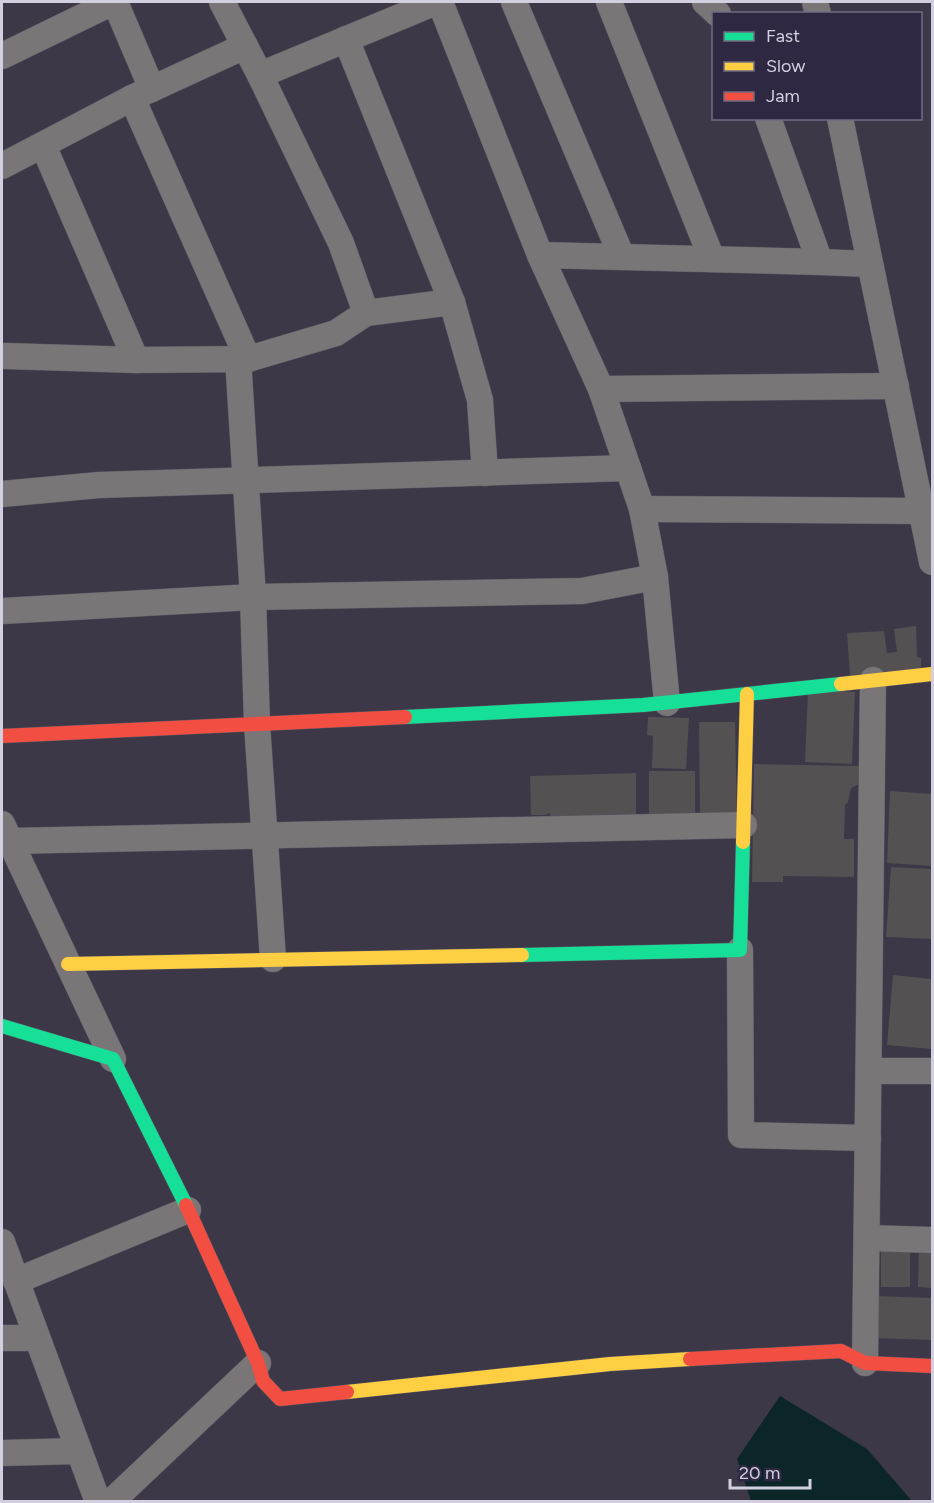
<svg xmlns="http://www.w3.org/2000/svg" width="934" height="1503" font-family="Figtree,sans-serif">
<style>
.water{fill:#0c2528}
.building{fill:#555052}
.lines{fill:none;stroke-linecap:round;stroke-linejoin:round}
.street-casing{stroke:#585561;stroke-width:27}
.fast-casing{stroke:#585561;stroke-width:15}
.slow-casing{stroke:#585561;stroke-width:15}
.jam-casing{stroke:#585561;stroke-width:15}
.street{stroke:#7a7577;stroke-width:26}
.fast{stroke:#16e098;stroke-width:14}
.slow{stroke:#ffcf43;stroke-width:14}
.jam{stroke:#f24e42;stroke-width:14}
</style>
<rect width="100%" height="100%" fill="#3c3847"/>
<!-- water -->
<path class="water" d="M780,1396L867,1449L912,1501H751L737,1459Z"/>
<!-- building -->
<g class="building">
<path d="M916,626L917,657L921,658V673L850,677L847,633L884,631L887,653L897,652L894,629Z"/>
<path d="M808,690L855,692L852,764L805,762Z"/>
<path d="M648,717L689,718L686,769L652,768L653,736L647,735Z"/>
<path d="M699,722H735L737,818L700,819Z"/>
<path d="M754,764L860,766V784L851,788L848,802L845,805L844,839H854V877L783,876V882H752Z"/>
<path d="M649,771H695V819L649,818Z"/>
<path d="M636,773V814L601,815L597,823H555L549,813L546,815H531L530,776Z"/>
<path d="M890,791L932,794V866L887,863Z"/>
<path d="M891,867L932,869V939L886,937Z"/>
<path d="M893,975L932,979V1049L887,1045Z"/>
<rect x="881" y="1242" width="29" height="45"/>
<path d="M919,1243H932V1288L918,1287Z"/>
<path d="M876,1296L932,1298V1340L874,1338Z"/>
</g>
<g class="lines">
<defs>
<g id="street">
<path d="M115,2L152,89"/>
<path d="M440,2L540,255L820,262"/>
<path d="M514,2L622,257"/>
<path d="M609,2L712,259"/>
<path d="M705,2L718,14"/>
<path d="M815,2L818,14"/>
<path d="M346,39L452,302L480,400L485,473"/>
<path d="M2,56L113,2"/>
<path d="M260,75L436,2"/>
<path d="M132,98L248,359"/>
<path d="M768,118L820,262L870,264"/>
<path d="M840,118L932,562"/>
<path d="M43,145L136,360"/>
<path d="M2,166L132,98L245,46"/>
<path d="M540,255L601,389L896,386"/>
<path d="M366,313L452,302"/>
<path d="M5,356L136,360L248,359L336,333L366,313L341,243L260,75L222,2"/>
<path d="M238,358L253,597L257,724L273,959"/>
<path d="M600,386L642,509L655,577L667,703"/>
<path d="M2,494L99,485L628,468"/>
<path d="M642,509L922,511"/>
<path d="M2,611L253,597L582,591L655,577"/>
<path d="M2,824L113,1059"/>
<path d="M10,841L744,825"/>
<path d="M740,950L741,1135L868,1138"/>
<path d="M869,1071H932"/>
<path d="M867,1238L932,1240"/>
<path d="M2,1242L98,1502"/>
<path d="M16,1281L188,1210"/>
<path d="M2,1338H37"/>
<path d="M865,1363L873,680"/>
<path d="M2,1453L79,1451"/>
<path d="M111,1502L258,1363"/>
</g>
<g id="fast">
<path d="M405,717L643,705L841,684"/>
<path d="M522,955L740,950L743,842"/>
<path d="M2,1026L113,1059L186,1205"/>
</g>
<g id="slow">
<path d="M841,684L932,674"/>
<path d="M743,842L747,694"/>
<path d="M68,964L522,955"/>
<path d="M347,1392L610,1364L690,1359"/>
</g>
<g id="jam">
<path d="M2,736L405,717"/>
<path d="M186,1205L258,1363L263,1381L280,1399L347,1392"/>
<path d="M690,1359L841,1351L865,1363L932,1366"/>
</g>
</defs>
<!-- street casing -->
<use href="#street" class="street-casing"/>
<!-- fast casing -->
<use href="#fast" class="fast-casing"/>
<!-- slow casing -->
<use href="#slow" class="slow-casing"/>
<!-- jam casing -->
<use href="#jam" class="jam-casing"/>
<!-- street -->
<use href="#street" class="street"/>
<!-- fast -->
<use href="#fast" class="fast"/>
<!-- slow -->
<use href="#slow" class="slow"/>
<!-- jam -->
<use href="#jam" class="jam"/>
</g>
<!-- border -->
<rect width="934" height="1503" fill="none" stroke="#d2cfe0" stroke-width="6"/>
<!-- legend -->
<rect x="712" y="12" width="210" height="108" fill="#2e2843" stroke="#706b82" stroke-width="1.5"/>
<rect x="724" y="32" width="30" height="9" fill="#16e098" stroke="#706b82" stroke-width="1.5"/>
<text x="766" y="42" font-size="18" fill="#d2cfe0">Fast</text>
<rect x="724" y="62" width="30" height="9" fill="#ffcf43" stroke="#706b82" stroke-width="1.5"/>
<text x="766" y="72" font-size="18" fill="#d2cfe0">Slow</text>
<rect x="724" y="92" width="30" height="9" fill="#f24e42" stroke="#706b82" stroke-width="1.5"/>
<text x="766" y="102" font-size="18" fill="#d2cfe0">Jam</text>
<!-- scale -->
<path d="M730 1479v9h80v-9" fill="none" stroke="#d2cfe0" stroke-width="3"/>
<text x="739" y="1479" font-size="18" fill="#d2cfe0" stroke="#2e2843" stroke-width="4.5" paint-order="stroke">20 m</text>
</svg>
